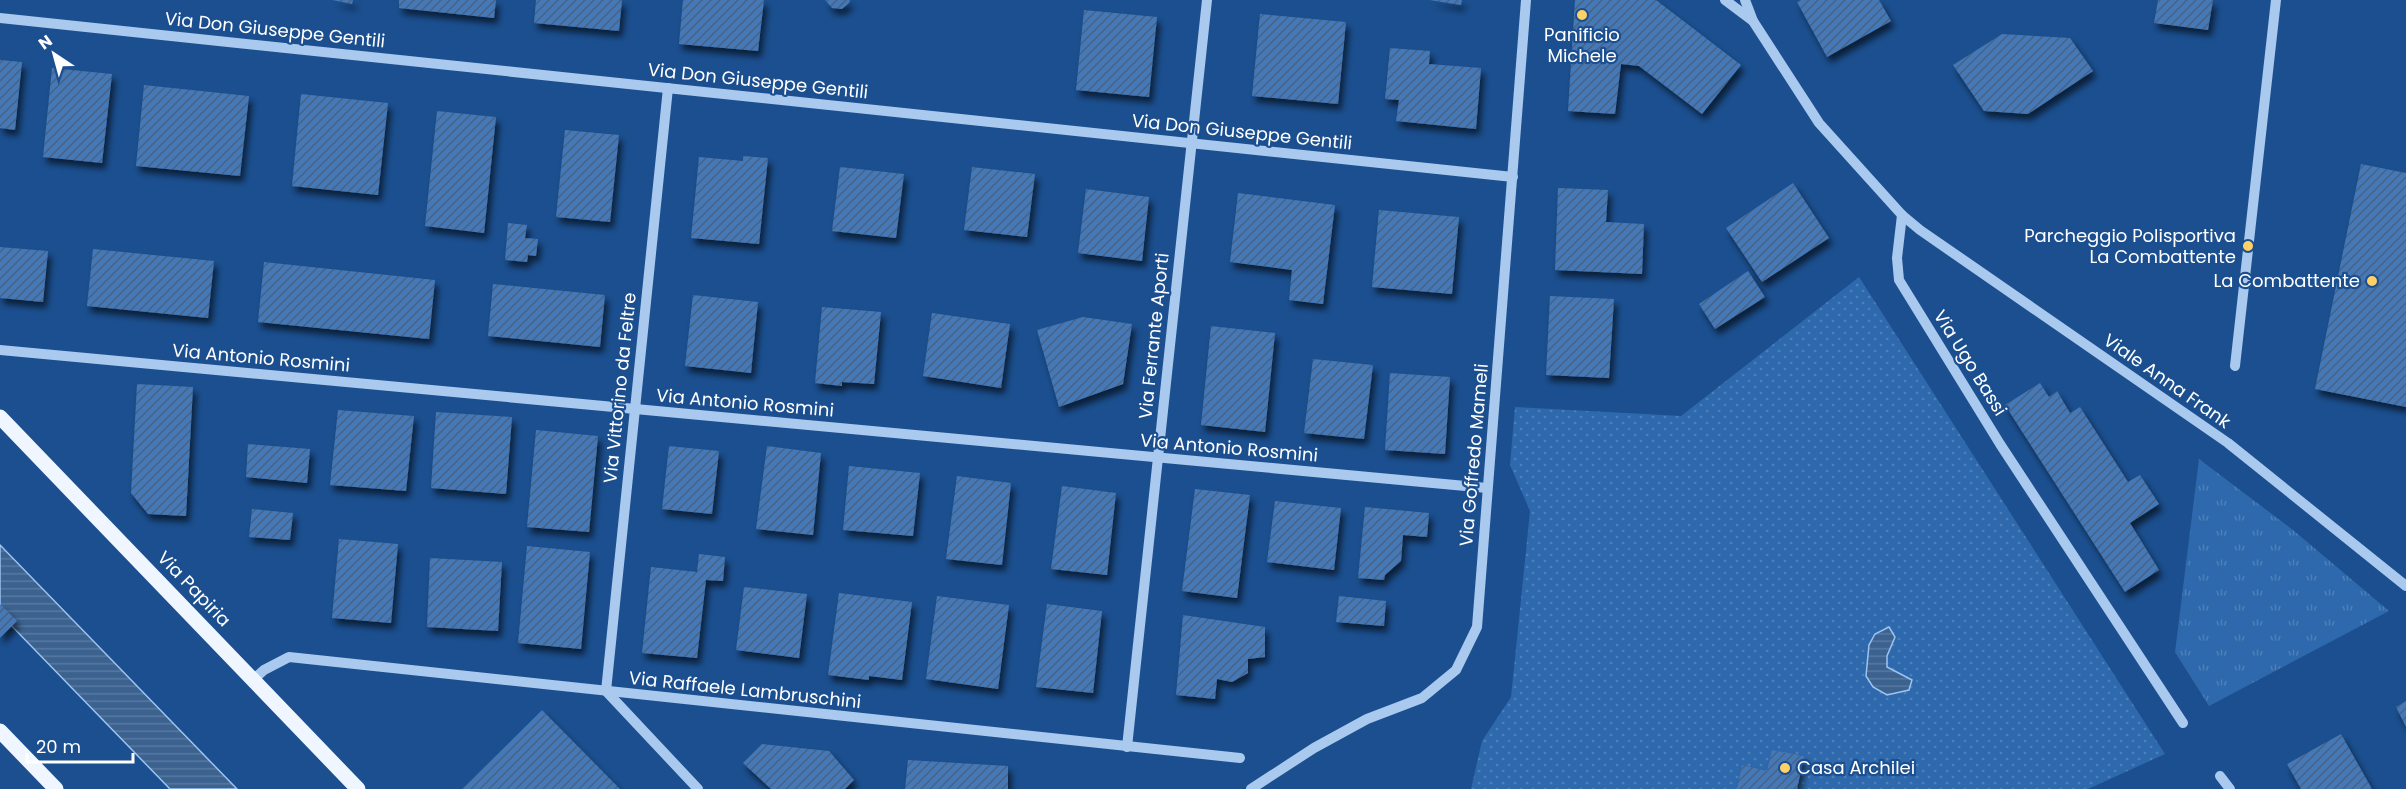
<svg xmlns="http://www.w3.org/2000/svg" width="2406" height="789" font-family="Poppins,sans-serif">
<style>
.grass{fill:url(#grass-tufts)}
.park{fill:url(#park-dots)}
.water{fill:url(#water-rules);stroke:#9cc4f0;stroke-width:1.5}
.building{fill:url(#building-hatch);filter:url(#shadow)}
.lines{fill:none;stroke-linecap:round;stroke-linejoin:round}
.minor{stroke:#a9c9ee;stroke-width:10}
.major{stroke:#f0f6ff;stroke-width:15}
.poi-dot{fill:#ffd166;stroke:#1b4f8f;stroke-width:2}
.labels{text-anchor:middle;stroke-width:4.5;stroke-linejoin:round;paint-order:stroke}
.street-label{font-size:18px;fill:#fff;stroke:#1b4f8f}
.poi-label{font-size:18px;fill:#fff;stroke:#1b4f8f;text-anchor:end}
</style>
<defs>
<pattern id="grass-tufts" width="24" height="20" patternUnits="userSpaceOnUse" patternTransform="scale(1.5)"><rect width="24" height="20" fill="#2e69ad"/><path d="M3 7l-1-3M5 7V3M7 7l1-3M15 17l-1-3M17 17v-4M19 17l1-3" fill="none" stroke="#4d80b9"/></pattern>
<pattern id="park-dots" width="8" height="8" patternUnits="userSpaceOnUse" patternTransform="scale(1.5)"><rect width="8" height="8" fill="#2e69ad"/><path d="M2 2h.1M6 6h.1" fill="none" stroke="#4d80b9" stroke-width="1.8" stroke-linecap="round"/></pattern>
<pattern id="water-rules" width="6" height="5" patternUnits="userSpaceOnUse" patternTransform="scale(1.5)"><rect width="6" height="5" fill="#3c6290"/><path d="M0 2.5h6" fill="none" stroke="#597aa1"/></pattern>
<pattern id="building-hatch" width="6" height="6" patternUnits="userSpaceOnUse" patternTransform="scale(1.5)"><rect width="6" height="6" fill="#4478b7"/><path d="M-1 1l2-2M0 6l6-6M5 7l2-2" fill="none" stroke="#486282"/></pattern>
<filter id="shadow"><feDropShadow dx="3.5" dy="6" stdDeviation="3" flood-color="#0009"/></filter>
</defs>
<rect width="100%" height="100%" fill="#1b4f8f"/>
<!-- grass -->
<path class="grass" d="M2199,459L2293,530L2389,611L2209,706L2175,652Z"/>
<!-- park -->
<path class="park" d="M1859,277L2165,754L2088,789H1471L1482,741L1511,697L1530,511L1510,465L1515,407L1681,416Z"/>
<!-- water -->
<g class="water">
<path d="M0,545L237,789H170L0,614Z"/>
<path d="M1889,627L1895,637L1887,656V667L1912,680L1909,690L1887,695L1873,687L1866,676L1869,645L1875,634Z"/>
</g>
<!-- building -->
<g class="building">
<path d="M332,0H353L352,4Z"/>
<path d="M399,0H496L494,18L399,8Z"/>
<path d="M536,0H622L619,31L534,23Z"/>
<path d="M683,0H764L758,51L679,44Z"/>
<path d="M825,0H850L849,3L842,9L832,8Z"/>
<path d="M1429,0H1462L1461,5Z"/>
<path d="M1575,0H1656L1741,65L1702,114L1639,66L1621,64L1615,114L1568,111Z"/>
<path d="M1801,0H1879L1891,21L1827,57L1797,2Z"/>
<path d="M2158,0H2213L2208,30L2154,23Z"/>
<path d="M1084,10L1157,17L1149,97L1076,90Z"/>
<path d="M1260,14L1346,22L1338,104L1252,96Z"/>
<path d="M2002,34L2070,38L2093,71L2028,114L1984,111L1953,65Z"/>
<path d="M1390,48L1430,51L1429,64L1481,68L1476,129L1396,121L1399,100L1385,99Z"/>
<path d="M0,60L22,62L15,130L0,128Z"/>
<path d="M52,68L112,74L102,163L43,157Z"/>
<path d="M144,85L249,96L240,176L136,166Z"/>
<path d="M301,94L388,103L378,195L292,186Z"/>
<path d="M437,111L496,117L484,233L425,226Z"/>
<path d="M565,130L619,135L610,222L556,217Z"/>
<path d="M743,156L768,158L759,244L691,238L699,157L743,161Z"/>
<path d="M2361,164L2406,173V407L2315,389Z"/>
<path d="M840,167L904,174L896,238L832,231Z"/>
<path d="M972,167L1035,174L1027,237L964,230Z"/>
<path d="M1793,183L1829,238L1762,282L1726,228Z"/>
<path d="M1558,188L1608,190L1606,222L1644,224L1642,274L1555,270Z"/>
<path d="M1086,189L1149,197L1142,261L1078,253Z"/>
<path d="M1238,193L1335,205L1323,304L1289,300L1292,270L1230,262Z"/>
<path d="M1379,210L1459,217L1452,294L1372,287Z"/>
<path d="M508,223L527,225L525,238L538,239L536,256L528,255L527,262L505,260Z"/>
<path d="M0,247L48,251L43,302L0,298Z"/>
<path d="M93,249L214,261L208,318L87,306Z"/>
<path d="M264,262L435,280L429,339L258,322Z"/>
<path d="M1748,271L1765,297L1715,329L1699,304Z"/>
<path d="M493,284L605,295L600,347L488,336Z"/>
<path d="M693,295L758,302L751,373L685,366Z"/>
<path d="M1550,296L1614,299L1609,378L1546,375Z"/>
<path d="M822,307L881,312L874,384L842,382V386L815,383Z"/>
<path d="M932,313L1010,324L1001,388L923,376Z"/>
<path d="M1083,317L1132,324L1123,384L1059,407L1037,330Z"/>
<path d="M1211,326L1275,333L1265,432L1201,425Z"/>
<path d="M1313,359L1373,365L1364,439L1304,433Z"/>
<path d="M1390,373L1450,377L1445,454L1385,450Z"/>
<path d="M2040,383L2049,397L2057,391L2070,413L2080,407L2128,482L2140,475L2159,504L2130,523L2159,570L2125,592L2005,405Z"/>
<path d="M137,384L193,387L186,516L148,514L131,493Z"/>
<path d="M338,410L414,416L406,491L330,485Z"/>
<path d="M436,412L512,417L506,494L431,488Z"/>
<path d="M536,430L598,436L589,532L527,527Z"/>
<path d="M248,444L310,449L307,483L246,477Z"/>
<path d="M669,446L719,451L712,514L662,509Z"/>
<path d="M767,446L821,453L813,535L756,529Z"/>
<path d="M849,466L920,473L913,536L843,530Z"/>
<path d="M957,476L1011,483L1002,565L946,559Z"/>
<path d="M1062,486L1116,493L1107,575L1051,569Z"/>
<path d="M1195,489L1250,495L1237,598L1182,591Z"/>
<path d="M1275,501L1341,508L1334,570L1267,562Z"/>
<path d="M1365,507L1429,513L1427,537L1403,535L1401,561L1385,575L1384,580L1358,578Z"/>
<path d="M252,509L293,513L290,540L249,537Z"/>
<path d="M339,539L398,544L391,623L332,618Z"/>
<path d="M527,546L590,552L581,649L518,643Z"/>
<path d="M699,554L725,557L723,581L706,580L697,658L642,653L651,567L697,572Z"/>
<path d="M430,558L502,562L498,631L427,627Z"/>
<path d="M744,587L807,594L799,658L736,650Z"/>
<path d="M839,593L912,602L902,680L869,676V680L828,675Z"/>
<path d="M937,596L1009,605L998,689L926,679Z"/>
<path d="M1339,596L1386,601L1384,626L1336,622Z"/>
<path d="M0,604L17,621L0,638Z"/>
<path d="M1047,604L1102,611L1093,693L1036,687Z"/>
<path d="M1183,615L1265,627V657L1248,659V673L1232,682L1217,679L1215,699L1176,695Z"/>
<path d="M2406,701V727L2396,707Z"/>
<path d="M542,710L620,789H462Z"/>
<path d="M2341,734L2372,789H2301L2287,764Z"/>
<path d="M762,744L829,751L854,780L845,789H771L743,763Z"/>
<path d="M1772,750L1804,756L1797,789H1737L1742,765L1767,771Z"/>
<path d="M908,760L1008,766V789H905Z"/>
</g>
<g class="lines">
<!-- minor -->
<g class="minor">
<path d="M1725,0L1753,21"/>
<path d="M1745,0L1753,21L1819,123L1902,215L1920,230L2228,443L2406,586"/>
<path d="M0,18L1513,177"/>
<path d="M668,88L606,691L698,789"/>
<path d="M1902,215L1897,258L1899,280L2000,444L2183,723"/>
<path d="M0,350L1487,488"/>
<path d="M2235,366L2276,0"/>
<path d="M254,679L264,670L289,657L1240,758"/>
<path d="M1127,747L1207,0"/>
<path d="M2220,776L2230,789"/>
<path d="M1251,789L1314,748L1367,719L1422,698L1456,670L1477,627L1526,0"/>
</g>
<!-- major -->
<g class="major">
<path d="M0,417L358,789"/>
<path d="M0,731L56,789"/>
</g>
</g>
<!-- markers -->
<g class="poi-dot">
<circle cx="1582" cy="15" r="6"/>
<circle cx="2248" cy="246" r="6"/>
<circle cx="2372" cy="281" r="6"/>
<circle cx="1785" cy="768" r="6"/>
</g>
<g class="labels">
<!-- street labels -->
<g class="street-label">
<text transform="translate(275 30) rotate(6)" y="6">Via Don Giuseppe Gentili</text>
<text transform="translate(758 81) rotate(6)" y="6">Via Don Giuseppe Gentili</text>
<text transform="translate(1242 132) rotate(6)" y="6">Via Don Giuseppe Gentili</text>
<text transform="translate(1154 336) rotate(-84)" y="6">Via Ferrante Aporti</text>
<text transform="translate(261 358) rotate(5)" y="6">Via Antonio Rosmini</text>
<text transform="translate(1970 363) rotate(58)" y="6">Via Ugo Bassi</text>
<text transform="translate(2167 381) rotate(35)" y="6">Viale Anna Frank</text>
<text transform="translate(620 388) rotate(-84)" y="6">Via Vittorino da Feltre</text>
<text transform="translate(745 403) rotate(5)" y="6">Via Antonio Rosmini</text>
<text transform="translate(1229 448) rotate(5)" y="6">Via Antonio Rosmini</text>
<text transform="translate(1474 455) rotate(-85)" y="6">Via Goffredo Mameli</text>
<text transform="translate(194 589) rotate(46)" y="6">Via Papiria</text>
<text transform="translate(745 690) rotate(6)" y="6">Via Raffaele Lambruschini</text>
</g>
<!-- poi labels -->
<g class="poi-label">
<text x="1582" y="41" text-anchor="middle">Panificio<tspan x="1582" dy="21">Michele</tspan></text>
<text x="2236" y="242">Parcheggio Polisportiva<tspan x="2236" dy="21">La Combattente</tspan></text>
<text x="2360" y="287">La Combattente</text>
<text x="1797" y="774" text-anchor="start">Casa Archilei</text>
</g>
</g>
<!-- north arrow -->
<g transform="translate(54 54) rotate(324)" stroke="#1b4f8f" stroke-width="4.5" paint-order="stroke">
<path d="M0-4.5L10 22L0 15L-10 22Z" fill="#ffffff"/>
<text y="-9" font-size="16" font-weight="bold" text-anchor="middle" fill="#ffffff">N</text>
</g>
<!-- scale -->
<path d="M27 753v9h106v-9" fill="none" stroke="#ffffff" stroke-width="3"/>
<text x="36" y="753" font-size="18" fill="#ffffff" stroke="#1b4f8f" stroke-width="4.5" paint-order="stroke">20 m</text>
</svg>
